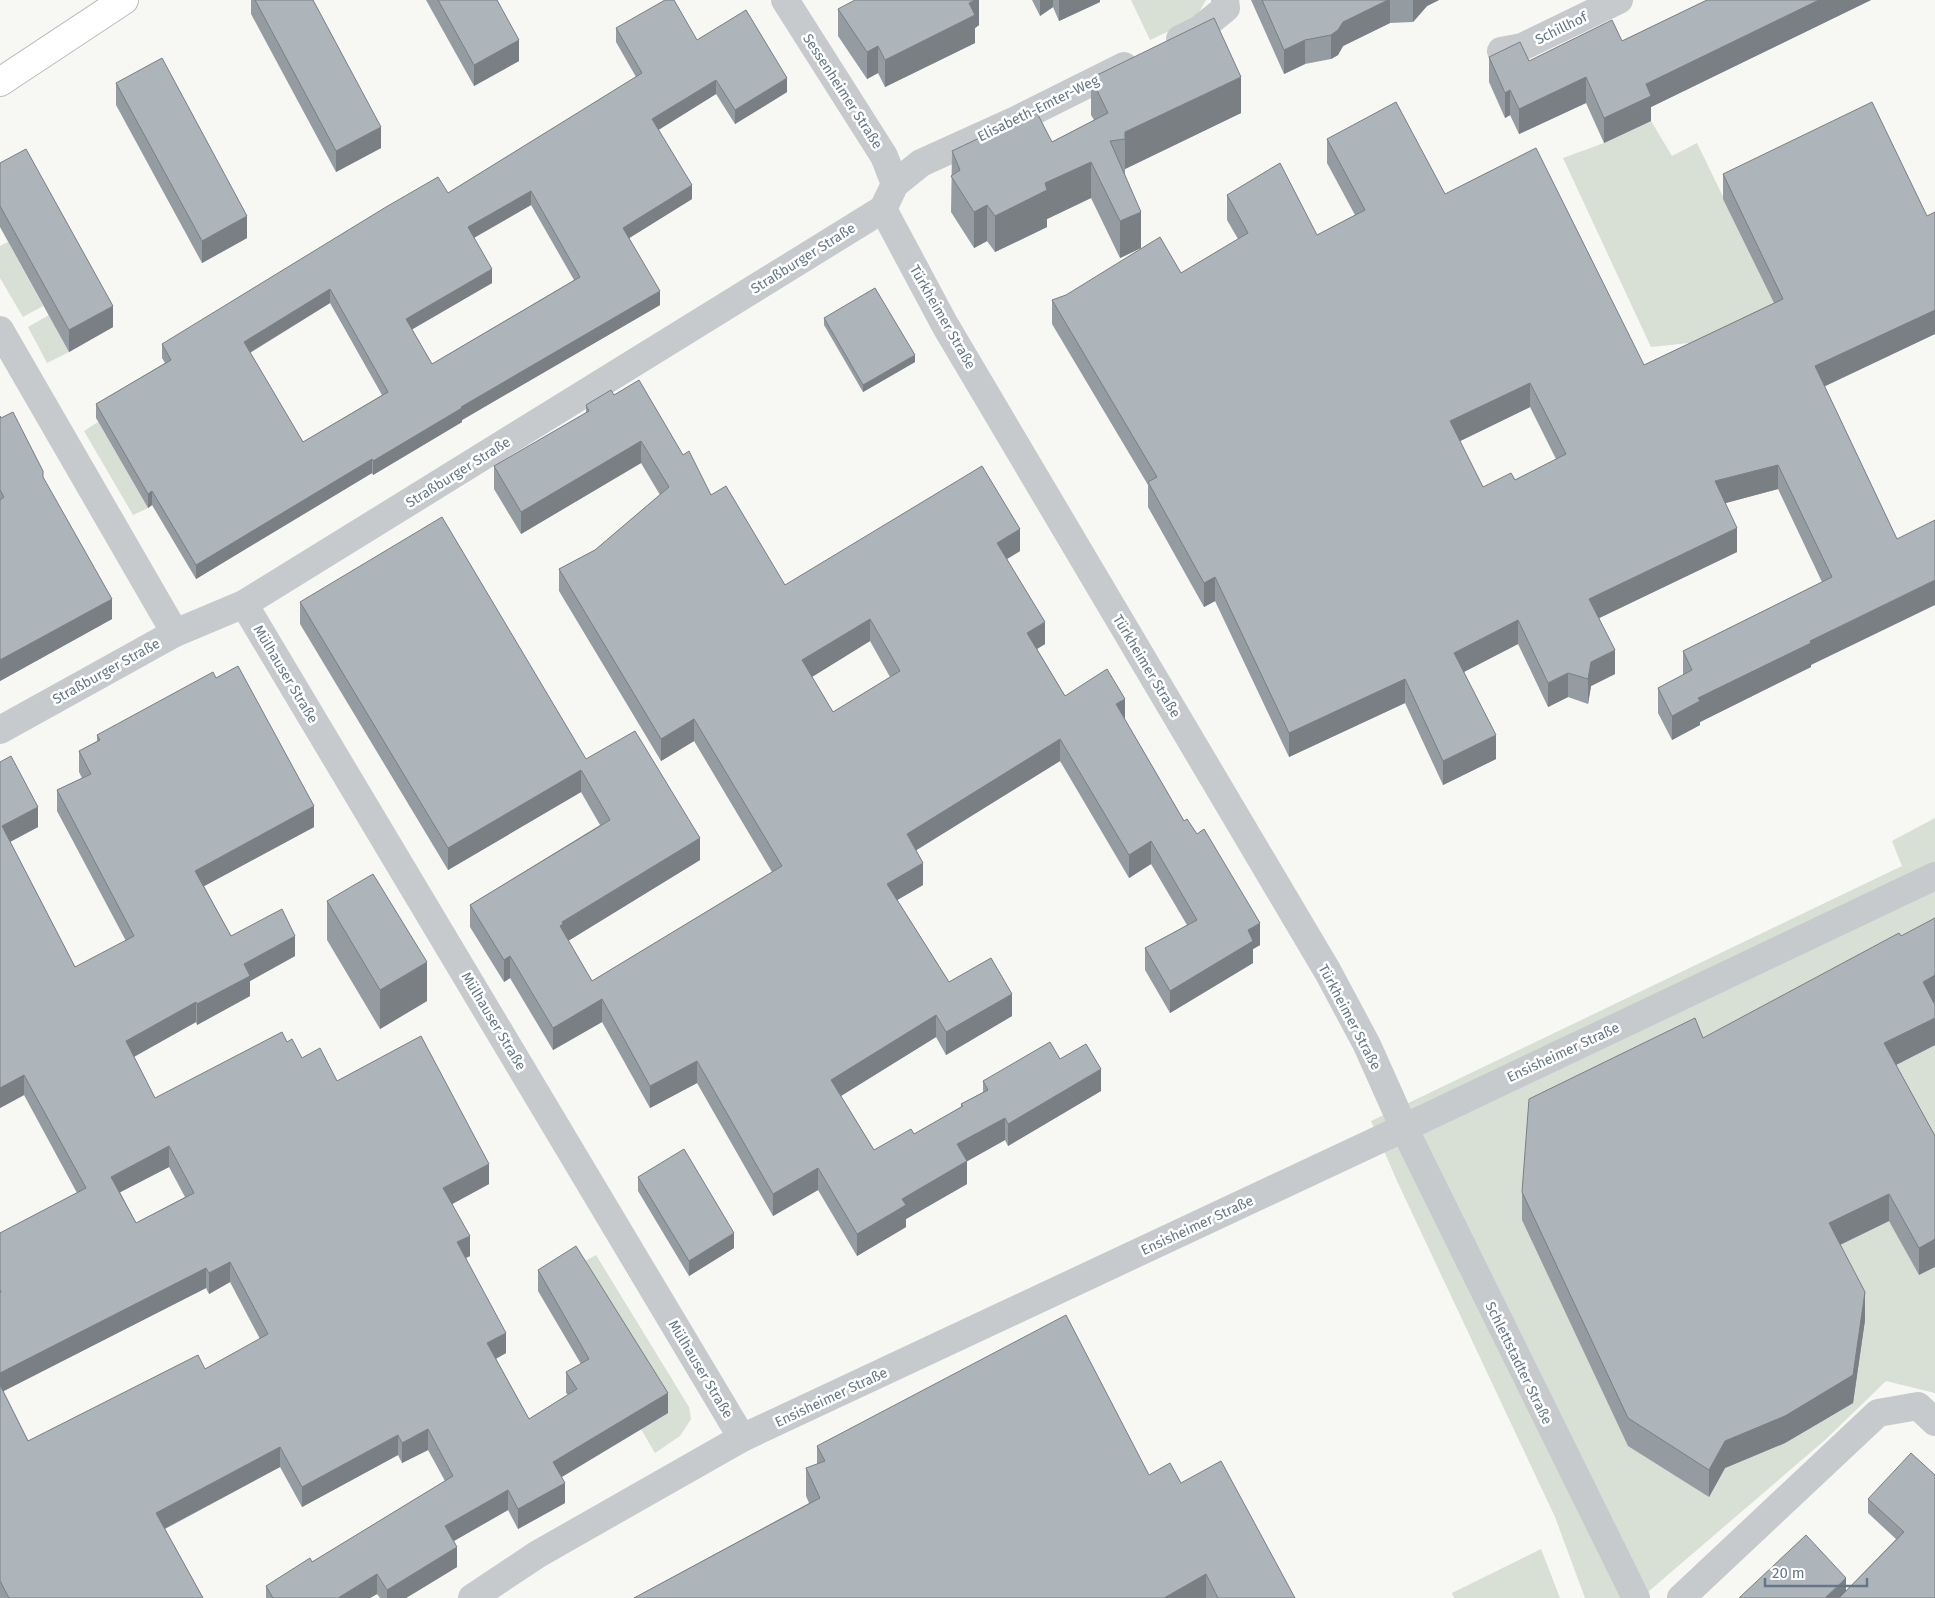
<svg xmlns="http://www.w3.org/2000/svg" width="1935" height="1598" font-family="'Fira Sans',sans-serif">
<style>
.green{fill:#d8dfd4}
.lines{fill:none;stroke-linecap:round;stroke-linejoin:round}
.secondary-casing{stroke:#b6bcc0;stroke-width:30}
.minor{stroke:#c6cacd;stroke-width:28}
.secondary{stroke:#fff;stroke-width:28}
.wall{fill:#959ca1;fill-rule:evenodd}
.shaded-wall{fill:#797f83}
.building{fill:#adb5bb;stroke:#797f83;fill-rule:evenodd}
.labels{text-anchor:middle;stroke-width:5;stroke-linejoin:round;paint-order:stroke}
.street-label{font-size:14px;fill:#647786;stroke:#fff}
</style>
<rect width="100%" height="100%" fill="#f7f7f3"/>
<!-- green -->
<g class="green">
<path d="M1131,0H1206L1195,19L1150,40Z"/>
<path d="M1651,121L1672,156L1697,143L1776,306L1698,342L1651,347L1563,158L1604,143Z"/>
<path d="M8,242L43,306L23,317L0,278V246Z"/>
<path d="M49,315L69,352L47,363L28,327Z"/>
<path d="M98,422L148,508L133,515L84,431Z"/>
<path d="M1935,818V1393L1886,1381L1825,1440L1641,1598H1585L1555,1517L1397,1181L1371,1121L1902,866L1892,841Z"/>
<path d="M596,1255L689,1407L691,1419L680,1436L655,1453L641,1429L668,1413L576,1266Z"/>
<path d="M1541,1549L1560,1598H1454L1452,1593Z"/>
</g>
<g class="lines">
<defs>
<path id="secondary" d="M0,82L124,0"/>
</defs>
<!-- secondary casing -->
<use href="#secondary" class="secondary-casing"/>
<!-- minor -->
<g class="minor">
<path d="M785,0L884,156L895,184"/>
<path d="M1180,39L1200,29L1226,8L1225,0"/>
<path d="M1501,51L1522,47L1619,0"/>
<path d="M883,209L945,325L1328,972L1367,1045L1404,1128L1636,1598"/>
<path d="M0,330L175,633"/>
<path d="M244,604L742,1438"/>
<path d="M0,730L175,633L244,604L883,209L895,184L921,163L1016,120L1124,66"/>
<path d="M472,1598L538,1554L742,1438L1404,1128L1935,876"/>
<path d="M1681,1598L1878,1413L1918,1406L1935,1422"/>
</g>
<!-- secondary -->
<use href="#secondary" class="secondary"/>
</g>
<!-- wall -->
<g class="wall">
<path d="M251,0H313L381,148L336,172L251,14Z"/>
<path d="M426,0H497L519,61L474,86Z"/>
<path d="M979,0V25L975,28V43L885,87L878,73L867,79L838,36V9Z"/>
<path d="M1032,0H1100V2L1059,21L1053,7L1040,16Z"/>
<path d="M1251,0H1439L1427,6L1413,22L1390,23L1343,46L1338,55L1331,59L1305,64L1284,74Z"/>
<path d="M1707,0H1871L1651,107V121L1604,143L1586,103L1519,134L1510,115L1505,118L1489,82V57L1529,61L1622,41Z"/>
<path d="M616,28L697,40L787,92L735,124L716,94L658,130L692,199L629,238L660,305L462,420V422L373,475L372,473L196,579L152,505L148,508L96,418V404L165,363L162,358V344L448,193L636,77L616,42ZM531,205L574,280L432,364L412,329L492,283L474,238ZM330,303L382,395L303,442L250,353Z"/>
<path d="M1091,78L1241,113L1125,169V175L1141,248L1120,258L1091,198L1047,219V227L995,252L987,241L974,248L951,212L952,151L1052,142L1094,120L1091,115Z"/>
<path d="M116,83L247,238L202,263L116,105Z"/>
<path d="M1327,139L1445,194L1644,365L1774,303L1723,199V174L1935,334L1824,386L1897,539L1811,665V667L1700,722V725L1672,740L1658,713V688L1683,675V651L1822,582L1778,489L1725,503L1737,552L1599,618L1615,674L1591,686L1588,704L1568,697L1548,707L1518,644L1464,672L1496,759L1443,785L1405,703L1289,757L1215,601L1204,607L1148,507V485L1052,324V300L1181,273L1238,239L1227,220V195L1317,235L1355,215L1327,163ZM1530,407L1556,459L1515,480L1483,487L1460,441Z"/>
<path d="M0,163L113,327L69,352L0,227Z"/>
<path d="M824,318L915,362L863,392L824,325Z"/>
<path d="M614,395L683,455L711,495L785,585L1020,551L1007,559L1045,644L1037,649L1065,696L1125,720L1184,821L1260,945L1253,949V963L1170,1013L1145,970V948L1187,925L1151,864L1129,878L1060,761L916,850L923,885L897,900L949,982L1012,1016L946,1055L936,1037L841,1096L874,1150L914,1134L961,1107V1104L983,1092V1081L1060,1059L1101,1091L1008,1146L1005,1140L967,1161V1184L906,1219V1227L857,1256L818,1190L773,1216L697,1083L650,1108L602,1022L553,1050L510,978L504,982L470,927V905L600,825L581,792L448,870L300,624V602L586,759L700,860L568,941L592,981L772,872L694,741L661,761L559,591V569L595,550L660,495L641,463L521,534L494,489V466L586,413V405ZM870,641L890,677L833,712L812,677Z"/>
<path d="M0,416L43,478L112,619L0,681Z"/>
<path d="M216,678L314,827L204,886L231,936L295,956L250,981V996L197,1025L196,1022L134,1057L155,1098L287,1042L302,1058L337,1081L489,1184L452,1204L470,1256L466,1258L506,1353L496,1359L529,1419L568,1395L566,1393V1372L581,1364L538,1291V1270L668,1413L562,1477L565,1503L518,1529L508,1510L454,1541L457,1567L406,1598H380L377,1594L370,1598H266V1586L312,1562L445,1481L428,1450L402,1463L398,1455L302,1507L280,1467L165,1529L203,1598H0V1233L77,1193L24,1095L0,1108V762L38,827L10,842L75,967L126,941L57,811V790L82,778L79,772V751L97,741V735ZM169,1167L185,1197L136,1223L120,1192ZM230,1282L260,1339L205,1369L28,1441L3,1391L206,1288L209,1294Z"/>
<path d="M327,901L427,1001L380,1029L327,940Z"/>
<path d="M1934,1003L1935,1005V1045L1896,1065L1935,1136L1919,1275L1889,1221L1840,1245L1865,1320L1853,1403L1785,1443L1725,1468L1709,1497L1628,1446L1522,1220V1192L1703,1038L1935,1003Z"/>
<path d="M638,1177L734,1248L689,1276L638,1191Z"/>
<path d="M817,1446L1149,1475L1181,1483L1295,1598H634L809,1503L806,1496V1468L817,1464Z"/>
<path d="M1935,1475V1598L1846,1591L1896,1539L1868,1513V1499Z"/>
</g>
<!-- shaded-wall -->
<g class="shaded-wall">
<path d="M975,0H979V25L975,28V43L885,87V60Z"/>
<path d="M1040,0H1053V7L1040,16Z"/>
<path d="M1059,0H1100V2L1059,21Z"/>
<path d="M1388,0H1390V23L1343,46L1338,55L1331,59V35L1343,22Z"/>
<path d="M1413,0H1439L1427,6L1413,22Z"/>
<path d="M1819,0H1871L1651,107V121L1604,143V118L1646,84Z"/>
<path d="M519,40V61L474,86V65Z"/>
<path d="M1305,40V64L1284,74V50Z"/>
<path d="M878,46V73L867,79V52Z"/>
<path d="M1241,77V113L1125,169V132Z"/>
<path d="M1586,77V103L1519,134V109Z"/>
<path d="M787,78V92L735,124V110Z"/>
<path d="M716,80V94L652,134V119Z"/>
<path d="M1510,90V115L1505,118V93Z"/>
<path d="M381,127V148L336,172V151Z"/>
<path d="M1091,162V198L1047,219V227L995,252V216L1045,183Z"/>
<path d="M692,185V199L623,242V228Z"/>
<path d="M531,191V205L468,241V227Z"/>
<path d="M987,205V241L974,248V212Z"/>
<path d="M1141,212V248L1120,258V221Z"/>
<path d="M247,216V238L202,263V241Z"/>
<path d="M492,269V283L406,333V319Z"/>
<path d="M330,289V303L244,356V342Z"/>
<path d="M660,291V305L462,420V422L373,475V461L461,407Z"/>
<path d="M113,306V327L69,352V330Z"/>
<path d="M1935,310V334L1815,391V366Z"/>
<path d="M915,355V362L863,392V385Z"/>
<path d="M1530,383V407L1450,446V421Z"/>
<path d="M641,441V463L521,534V512Z"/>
<path d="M372,459V473L196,579V565Z"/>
<path d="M1778,465V489L1715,506V481Z"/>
<path d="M152,491V505L148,508V494Z"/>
<path d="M1737,528V552L1589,623V599Z"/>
<path d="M1020,529V551L997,565V543Z"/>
<path d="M1215,577V601L1204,607V583Z"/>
<path d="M1935,580V605L1811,665V667L1700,722V725L1672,740V716L1698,698L1810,641Z"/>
<path d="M112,599V619L0,681V660Z"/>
<path d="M870,619V641L802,683V660Z"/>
<path d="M1518,620V644L1454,677V653Z"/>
<path d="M1045,622V644L1027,655V633Z"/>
<path d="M1615,650V674L1591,686L1588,704V679L1591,662Z"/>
<path d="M1568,673V697L1548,707V683Z"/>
<path d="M1405,679V703L1289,757V733Z"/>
<path d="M1125,699V721L1116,704Z"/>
<path d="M694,719V741L661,761V739Z"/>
<path d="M1496,735V759L1443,785V761Z"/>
<path d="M1060,739V761L907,856V834Z"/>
<path d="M581,770V792L448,870V848Z"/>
<path d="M314,806V827L195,891V871Z"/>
<path d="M38,807V827L2,846V826Z"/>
<path d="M700,838V860L563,944L560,926L562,922Z"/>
<path d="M1151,841V864L1129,878V855Z"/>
<path d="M923,863V885L887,906V884Z"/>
<path d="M1260,923V945L1253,949V963L1170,1013V991L1248,930Z"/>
<path d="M295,936V956L250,981V996L197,1025V1004L244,964Z"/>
<path d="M510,956V978L504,982V960Z"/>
<path d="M427,962V1001L380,1029V990Z"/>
<path d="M1935,975V1003L1923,1009V982Z"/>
<path d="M1012,994V1016L946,1055V1032Z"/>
<path d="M602,999V1022L553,1050V1028Z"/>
<path d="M196,1002V1022L126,1061V1041Z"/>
<path d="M936,1015V1037L831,1102V1080Z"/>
<path d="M1935,1018V1045L1884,1071V1043Z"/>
<path d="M697,1061V1083L650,1108V1086Z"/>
<path d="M1101,1069V1091L1008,1146V1124Z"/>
<path d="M24,1075V1095L0,1108V1088Z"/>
<path d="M1005,1118V1140L957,1167V1144Z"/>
<path d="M169,1146V1167L111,1197V1177Z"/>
<path d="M967,1161V1184L906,1219V1227L857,1256V1234L902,1199Z"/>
<path d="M489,1164V1184L443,1209V1188Z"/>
<path d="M818,1168V1190L773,1216V1194Z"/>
<path d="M1889,1194V1221L1829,1250V1223Z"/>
<path d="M734,1233V1248L689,1276V1261Z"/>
<path d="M470,1236V1256L457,1262V1242Z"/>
<path d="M1935,1239V1267L1919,1275V1248Z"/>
<path d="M230,1262V1282L209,1294V1273Z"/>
<path d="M206,1268V1288L0,1393V1373Z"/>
<path d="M1865,1292V1320L1853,1403L1785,1443L1725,1468L1709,1497V1470L1725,1441Z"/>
<path d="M506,1333V1353L487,1363V1343Z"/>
<path d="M668,1393V1413L553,1482V1462Z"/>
<path d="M428,1429V1450L402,1463V1443Z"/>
<path d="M398,1435V1455L302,1507V1487Z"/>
<path d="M280,1447V1467L156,1533V1513Z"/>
<path d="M565,1483V1503L518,1529V1509Z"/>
<path d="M508,1490V1510L445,1546V1526Z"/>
<path d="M457,1547V1567L406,1598H387V1590Z"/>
<path d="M377,1574V1594L370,1598H338Z"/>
<path d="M1206,1574V1598H1164Z"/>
<path d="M1846,1578V1598H1825Z"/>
</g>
<!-- building -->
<g class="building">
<path d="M255,0H313L381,127L336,151Z"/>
<path d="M438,0H497L519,40L474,65Z"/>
<path d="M665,0H674L697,40L746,10L787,78L735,110L716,80L652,119L692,185L623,228L660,291L461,407L462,408L373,461L372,459L196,565L152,491L148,494L96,404L171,360L162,344L386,207L438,177L448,193L642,73L616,28ZM531,191L580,277L432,364L406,319L492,269L468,227ZM330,289L388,392L303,442L244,342Z"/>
<path d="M855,0H975L969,3L975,15L885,60L878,46L867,52L838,9Z"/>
<path d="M1262,0H1388L1343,22L1338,30L1331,35L1305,40L1284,50Z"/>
<path d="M1707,0H1819L1646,84L1651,96L1604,118L1586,77L1519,109L1510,90L1505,93L1489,57L1520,42L1529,61L1612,20L1622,41Z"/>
<path d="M1214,18L1241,77L1125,132V139L1110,141L1141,212L1120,221L1091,162L1045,183L1047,190L995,216L987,205L974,212L951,176L960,170L952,151L1036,111L1052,142L1108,113L1091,78Z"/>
<path d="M162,58L247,216L202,241L116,83Z"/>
<path d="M1396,102L1445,194L1536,148L1644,365L1783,299L1723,174L1872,102L1927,216L1935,212V310L1815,366L1897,539L1935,520V580L1810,641L1811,643L1698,698L1700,701L1672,716L1658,688L1692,670L1683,651L1832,577L1778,465L1715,481L1737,528L1589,599L1615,650L1591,662L1588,679L1568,673L1548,683L1518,620L1454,653L1496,735L1443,761L1405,679L1289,733L1215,577L1204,583L1148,482L1157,477L1052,300L1066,295L1160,237L1181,273L1248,233L1227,195L1280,163L1317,235L1365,210L1327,139ZM1530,383L1566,454L1515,480L1511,473L1483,487L1450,421Z"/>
<path d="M26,149L113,306L69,330L0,206V163Z"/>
<path d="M875,288L915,355L863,385L824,318Z"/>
<path d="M639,380L683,455L689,451L711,495L726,486L785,585L982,466L1020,529L997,543L1045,622L1027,633L1065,696L1107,669L1125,699L1116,704L1184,821L1187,819L1197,834L1204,829L1260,923L1248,930L1253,941L1170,991L1145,948L1197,920L1151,841L1129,855L1060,739L907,834L923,863L887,884L949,982L991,958L1012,994L946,1032L936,1015L831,1080L874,1150L911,1129L914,1134L963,1106L961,1104L988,1090L983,1081L1050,1042L1060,1059L1086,1044L1101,1069L1008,1124L1005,1118L957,1144L967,1161L902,1199L906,1205L857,1234L818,1168L773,1194L697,1061L650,1086L602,999L553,1028L510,956L504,960L470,905L610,820L581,770L448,848L300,602L442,517L586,759L635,731L700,838L562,922L563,924L560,926L592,981L782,866L694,719L661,739L559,569L595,550L669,487L641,441L521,512L494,466L589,411L586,405L611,390L614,395ZM870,619L900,671L833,712L802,660Z"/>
<path d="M13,412L43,471V477L112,599L0,660V500L4,497L0,490V416L1,418Z"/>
<path d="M238,666L314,806L195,871L231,936L282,909L295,936L244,964L250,976L197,1004L196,1002L126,1041L155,1098L282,1032L287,1042L292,1039L302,1058L320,1048L337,1081L421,1036L489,1164L443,1188L470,1236L457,1242L506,1333L487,1343L529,1419L577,1389L566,1372L589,1359L538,1270L576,1246L668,1393L553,1462L565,1483L518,1509L508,1490L445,1526L457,1547L387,1590L377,1574L338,1598H273L266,1586L310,1558L312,1562L453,1476L428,1429L402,1443L398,1435L302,1487L280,1447L156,1513L203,1598H9L0,1581V1385L28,1441L198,1355L205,1369L268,1334L230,1262L209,1273L206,1268L0,1373V1292H1L0,1290V1233L86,1188L24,1075L0,1088V762L11,756L38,807L2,826L75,967L134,936L57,790L91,774L79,751L100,740L97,735L213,672L216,678ZM169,1146L194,1193L136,1223L111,1177Z"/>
<path d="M373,874L427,962L380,990L327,901Z"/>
<path d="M1935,918V975L1923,982L1935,1005V1018L1884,1043L1935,1136V1239L1919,1248L1889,1194L1829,1223L1865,1292L1853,1375L1785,1416L1725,1441L1709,1470L1628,1418L1522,1192L1529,1099L1695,1018L1703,1038L1899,933L1901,936Z"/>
<path d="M684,1149L734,1233L689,1261L638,1177Z"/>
<path d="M1066,1315L1149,1475L1170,1463L1181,1483L1221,1461L1295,1598H1218L1206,1574L1164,1598H634L820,1498L806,1468L825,1461L817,1446Z"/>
<path d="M1911,1453L1935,1475V1598H1839L1904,1532L1868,1499Z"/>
<path d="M1806,1535L1846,1578L1825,1598H1739Z"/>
</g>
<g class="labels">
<!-- street labels -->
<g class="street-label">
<text transform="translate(1561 28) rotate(-26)" y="5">Schillhof</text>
<text transform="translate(843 91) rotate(57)" y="5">Sessenheimer Straße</text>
<text transform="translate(1038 108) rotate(-26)" y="5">Elisabeth-Emter-Weg</text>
<text transform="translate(803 258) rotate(-32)" y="5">Straßburger Straße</text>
<text transform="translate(943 317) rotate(60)" y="5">Türkheimer Straße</text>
<text transform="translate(458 472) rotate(-32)" y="5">Straßburger Straße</text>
<text transform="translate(1147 666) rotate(59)" y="5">Türkheimer Straße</text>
<text transform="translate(106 671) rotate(-29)" y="5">Straßburger Straße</text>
<text transform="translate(286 674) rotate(59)" y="5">Mülhauser Straße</text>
<text transform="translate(1350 1017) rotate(62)" y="5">Türkheimer Straße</text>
<text transform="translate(494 1021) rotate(59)" y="5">Mülhauser Straße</text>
<text transform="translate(1563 1052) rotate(-25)" y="5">Ensisheimer Straße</text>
<text transform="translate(1197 1225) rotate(-25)" y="5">Ensisheimer Straße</text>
<text transform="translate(1519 1363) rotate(64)" y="5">Schlettstadter Straße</text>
<text transform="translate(701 1369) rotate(59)" y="5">Mülhauser Straße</text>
<text transform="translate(831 1397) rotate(-25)" y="5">Ensisheimer Straße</text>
</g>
</g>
<!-- scale -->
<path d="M1765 1578v8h102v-8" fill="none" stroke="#647786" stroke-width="2.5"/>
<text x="1772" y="1578" font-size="15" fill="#647786" stroke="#ffffff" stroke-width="4" paint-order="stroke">20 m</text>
</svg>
